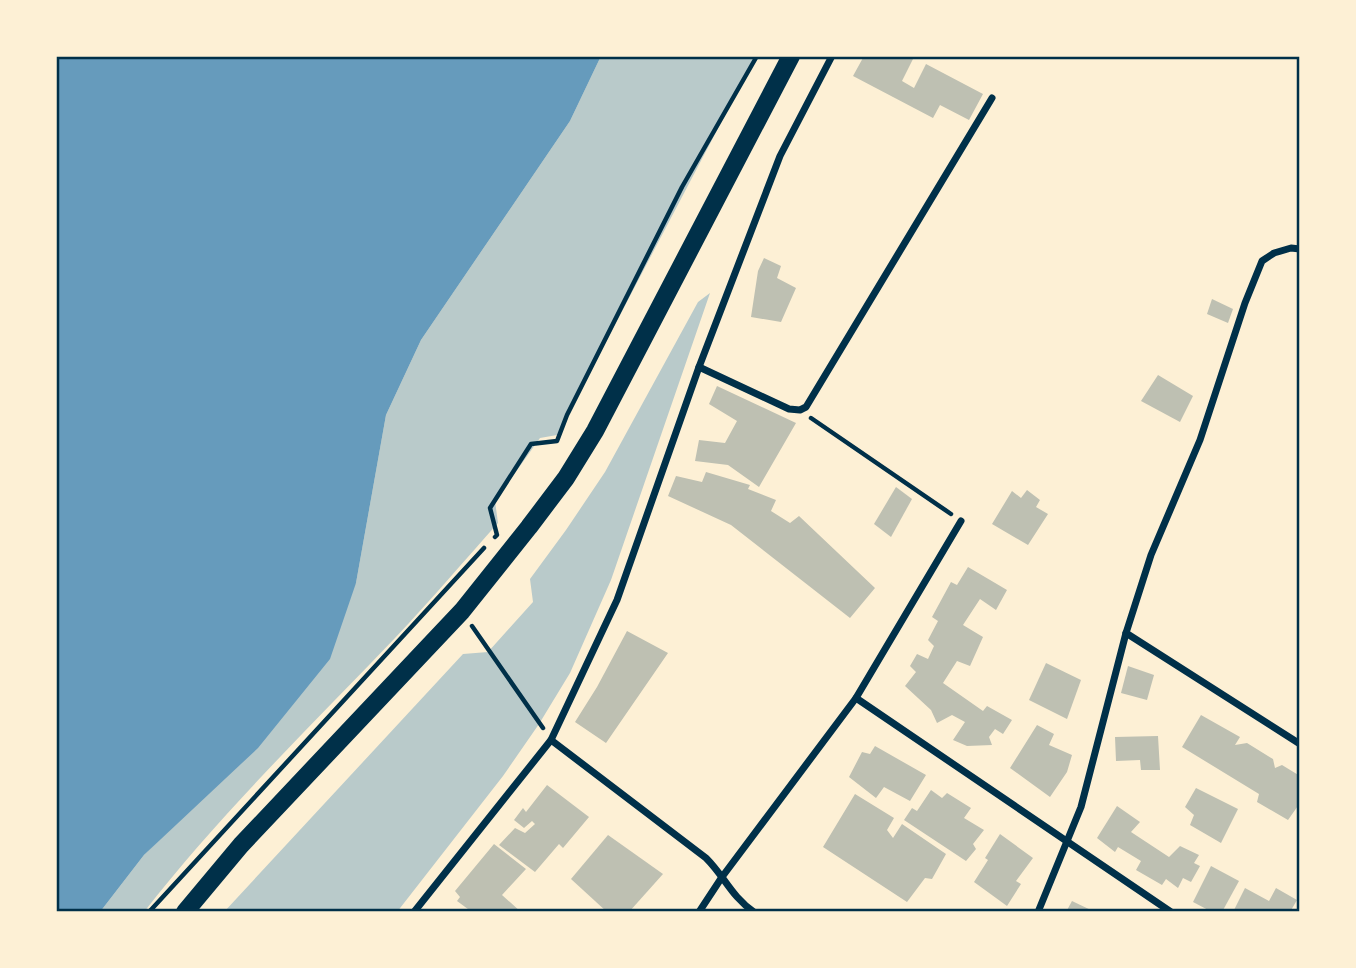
<svg xmlns="http://www.w3.org/2000/svg" width="1356" height="968" font-family="'Sofia Sans Condensed',sans-serif">
<style>
.green{fill:#b9caca}
.water{fill:#669bbc}
.building{fill:#bec0b2}
.lines{fill:none;stroke-linecap:round;stroke-linejoin:round}
.path{stroke:#003049;stroke-width:4.5}
.minor{stroke:#003049;stroke-width:7}
.primary{stroke:#003049;stroke-width:18}
.neatline{fill:none;stroke:#003049;stroke-width:2.5}
</style>
<rect width="100%" height="100%" fill="#fdf0d5"/>
<!-- green -->
<g class="green">
<path d="M601,56H756L557,435L540,438L495,501L498,523C464,561 431,600 395,638C310,727 220,814 144,912H100L144,855L188,812L356,583L386,415L421,340L570,121Z"/>
<path d="M710,293L611,580L570,673L539,724L503,776L397,912H224L463,654L488,652L533,602L530,579L566,530L605,472L698,302Z"/>
</g>
<!-- water -->
<path class="water" d="M56,56H601L570,121L421,340L386,415L356,583L330,659L258,748L144,855L100,912H56Z"/>
<!-- building -->
<g class="building">
<path d="M864,56L914,57L902,81L914,88L926,64L983,94L969,120L940,105L933,118L853,76Z"/>
<path d="M764,258L781,266L777,278L796,288L781,322L751,317L758,271Z"/>
<path d="M1212,299L1233,309L1228,323L1207,314Z"/>
<path d="M1158,375L1193,396L1180,422L1141,401Z"/>
<path d="M717,386L796,423L759,487L728,465L695,461L699,440L725,443L737,421L709,404Z"/>
<path d="M706,472L750,485L748,489L776,500L771,511L790,523L799,516L875,588L850,618L731,525L668,496L676,476L702,482Z"/>
<path d="M896,487L912,499L891,537L874,524Z"/>
<path d="M1027,490L1040,500L1036,507L1048,514L1028,545L992,524L1012,491L1021,498Z"/>
<path d="M968,567L1007,590L996,610L980,599L963,625L983,637L970,666L957,661L943,683L983,711L987,706L1012,720L1003,734L995,729L989,737L992,745L967,746L953,740L965,722L952,715L937,723L931,710L905,686L916,672L910,666L917,654L928,659L934,646L928,640L938,621L932,617L951,582L957,585Z"/>
<path d="M627,631L668,653L606,743L575,722L597,687Z"/>
<path d="M1046,663L1081,680L1067,719L1029,700Z"/>
<path d="M1128,666L1154,675L1147,700L1121,693Z"/>
<path d="M1201,715L1240,737L1235,745L1247,743L1273,759L1275,768L1282,765L1300,776V803L1288,820L1257,802L1259,794L1182,747Z"/>
<path d="M1037,725L1054,734L1049,745L1072,755L1067,772L1050,797L1010,768Z"/>
<path d="M1158,736L1160,770H1141L1140,760L1116,761L1115,737Z"/>
<path d="M875,746L926,775L910,801L884,787L876,798L849,777L862,752L870,754Z"/>
<path d="M547,785L589,817L563,848L559,844L535,872L499,845L515,828L525,833L535,824L532,821L524,828L514,820L523,808L526,812Z"/>
<path d="M1196,788L1238,809L1221,843L1190,825L1194,815L1185,807Z"/>
<path d="M931,790L942,798L947,793L971,808L964,818L984,830L973,844L976,849L966,861L904,820L912,808L917,811Z"/>
<path d="M855,794L894,818L887,830L893,838L902,824L946,854L932,879L925,878L907,902L823,847Z"/>
<path d="M1117,806L1140,822L1131,832L1169,857L1180,846L1199,855L1194,863L1200,866L1191,882L1183,878L1178,888L1166,879L1162,885L1136,870L1141,861L1118,847L1115,852L1097,838Z"/>
<path d="M1000,834L1033,858L1016,881L1021,884L1007,906L974,882L988,860L985,858Z"/>
<path d="M608,835L663,874L629,912H607L571,879Z"/>
<path d="M494,844L526,869L502,895L521,912H472L457,901L460,897L455,891Z"/>
<path d="M1211,866L1239,881L1222,912H1212L1193,902Z"/>
<path d="M1245,888L1269,901L1276,888L1297,900L1290,912H1233Z"/>
<path d="M1072,901L1095,912H1066Z"/>
</g>
<g class="lines">
<!-- path -->
<g class="path">
<path d="M811,418L951,514"/>
<path d="M495,537L497,535L490,508L531,444L557,441L567,415L682,187L757,56"/>
<path d="M472,626L543,728"/>
<path d="M149,912L484,548"/>
</g>
<!-- minor -->
<g class="minor">
<path d="M699,367L789,409L800,410L806,407L992,98"/>
<path d="M1126,633L1300,744"/>
<path d="M856,698L1171,912"/>
<path d="M551,740L706,858C725,877 731,896 754,912"/>
<path d="M414,912L551,740L617,600L699,367L780,156L832,56"/>
<path d="M699,912L722,877L856,698L961,521"/>
<path d="M1038,912L1081,807L1126,633L1151,555L1200,440L1245,303L1262,261L1274,253L1291,248L1300,249"/>
</g>
<!-- primary -->
<path class="primary" d="M185,912L241,845L462,611L529,527L566,478L595,431L791,56"/>
</g>
<!-- border -->
<rect width="1356" height="968" fill="none" stroke="#fdf0d5" stroke-width="116"/>
<rect x="58" y="58" width="1240" height="852" class="neatline"/>
</svg>
